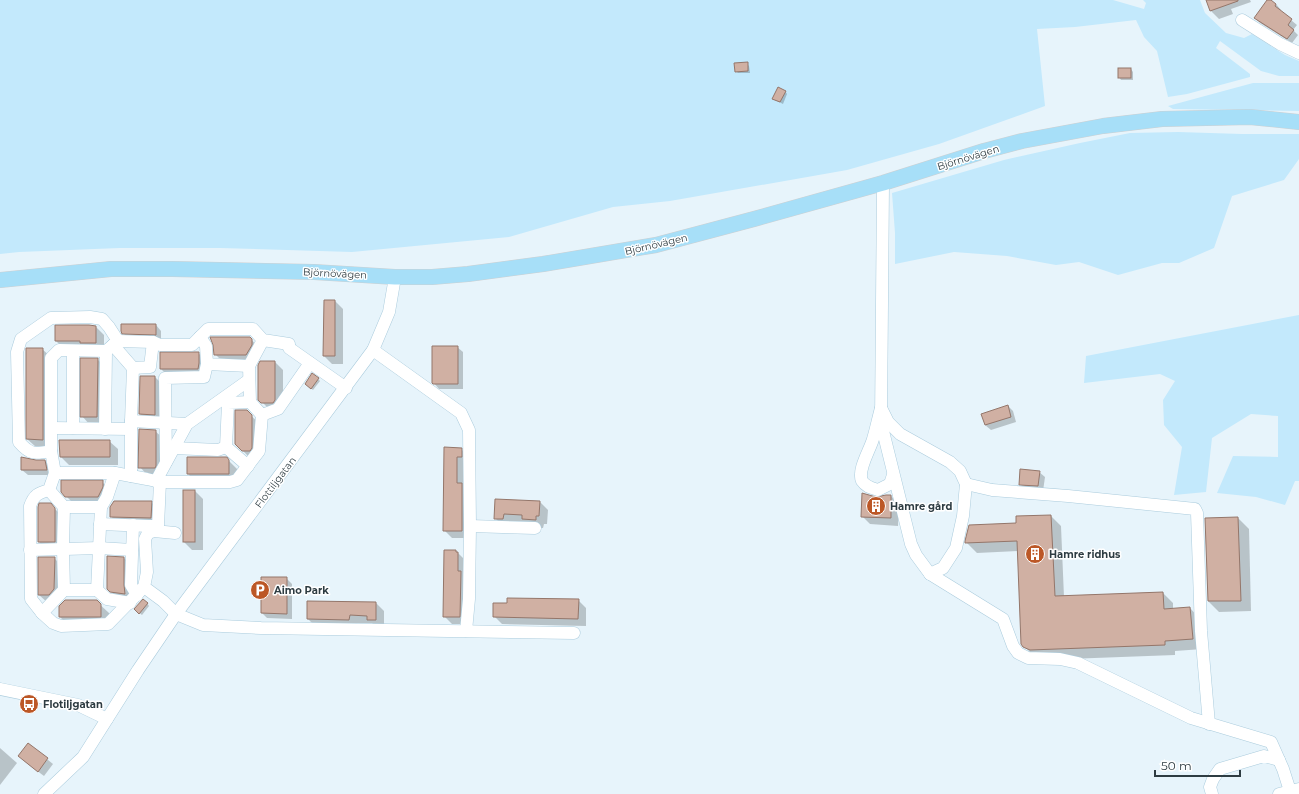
<svg xmlns="http://www.w3.org/2000/svg" width="1299" height="794" font-family="Montserrat,sans-serif">
<style>
.green{fill:#c3e9fc}
.shadow{fill:#0003}
.building{fill:#d0b0a3;stroke:#94766a}
.lines{fill:none;stroke-linecap:round;stroke-linejoin:round}
.minor-casing{stroke:#abccdd;stroke-width:13}
.major-casing{stroke:#cdd0d2;stroke-width:16}
.minor{stroke:#fff;stroke-width:12}
.major{stroke:#a7dff8;stroke-width:15}
.labels{text-anchor:middle;stroke-width:3;stroke-linejoin:round;paint-order:stroke}
.street-label{font-size:10px;fill:#2e3c42;stroke:#fff}
.poi-label{font-size:10px;font-weight:bold;fill:#2e3c42;stroke:#fff;text-anchor:start}
</style>
<rect width="100%" height="100%" fill="#e7f4fb"/>
<!-- green -->
<g class="green">
<path d="M0,0H1113L1144,9L1146,3L1143,0H1200L1205,13L1226,33L1244,38L1252,34L1285,55L1299,61V76H1279L1261,71L1220,41L1216,48L1250,74V77L1187,94L1168,97L1157,51L1144,37L1136,20L1075,27L1037,29L1045,106L939,144L847,170L670,201L613,207L509,237L352,252L220,248H120L19,252L0,254Z"/>
<path d="M1253,83H1299V111L1173,109L1168,106Z"/>
<path d="M1178,132L1242,134H1299V159L1284,180L1232,196L1214,248L1179,263H1162L1118,275L1079,262L1056,265L1007,256L954,252L895,264V233L892,193L1004,160L1080,143L1130,133Z"/>
<path d="M1299,315V481H1295L1285,505L1256,497L1217,493L1233,456L1278,457V416L1251,414L1212,438L1206,492L1174,495L1182,447L1164,425L1163,400L1175,381L1160,374L1084,383L1086,356Z"/>
</g>
<!-- shadow -->
<g class="shadow">
<path d="M1207,0H1250L1251,2L1231,9L1233,14L1219,19L1211,11Z"/>
<path d="M1268,0L1276,4L1281,10L1280,11L1297,25L1293,30L1298,35L1292,43L1260,23L1255,18Z"/>
<path d="M747,64L749,66L750,73H738L736,71Z"/>
<path d="M1131,69L1133,72V80H1121L1119,77Z"/>
<path d="M785,91L787,94L783,104L773,99Z"/>
<path d="M335,301L343,309V364H332L324,356Z"/>
<path d="M156,325L161,331V340L128,338L123,333Z"/>
<path d="M96,327L104,335V351L64,349L56,341Z"/>
<path d="M250,338L259,348L255,363L223,362L215,354Z"/>
<path d="M457,347L463,352V389H439L433,382Z"/>
<path d="M42,349L51,357V447H36L27,439Z"/>
<path d="M198,353L207,361L206,377H169L161,369Z"/>
<path d="M97,359L105,367V425H90L82,416Z"/>
<path d="M275,362L283,370V408L270,410L259,399Z"/>
<path d="M155,377L163,385V422H148L140,414Z"/>
<path d="M318,379L320,381L313,390L308,386Z"/>
<path d="M1008,406L1013,411L1016,422L991,430L985,425Z"/>
<path d="M246,411L260,424L251,459L236,444Z"/>
<path d="M155,431L164,439L163,475L148,476L140,467Z"/>
<path d="M109,441L118,449V465H69L61,457Z"/>
<path d="M445,448L461,449L469,457V538H452L444,530Z"/>
<path d="M188,458H226L237,469V482H196L188,474Z"/>
<path d="M36,461H45L50,466L51,475H28L22,470Z"/>
<path d="M1039,472L1045,477L1043,491L1025,489L1020,484Z"/>
<path d="M102,482L110,490L106,504H74L66,496Z"/>
<path d="M195,491L203,499V550H192L184,542Z"/>
<path d="M891,496L899,504L898,526L870,524L862,516L876,498Z"/>
<path d="M496,500L540,502L548,510L547,524H544L543,528L503,526L495,518Z"/>
<path d="M151,502L159,510V526L119,525L111,516Z"/>
<path d="M50,504L59,513L63,549L47,550L39,542Z"/>
<path d="M1051,516L1061,526L1064,597L1163,593L1173,603V609L1190,608L1200,619L1203,649L1175,651V655L1041,660L1035,657L1024,646L1018,551L977,553L966,542L1017,524Z"/>
<path d="M1238,518L1249,529L1251,611L1219,612L1208,601L1206,519Z"/>
<path d="M456,551L464,559L468,624H452L444,616Z"/>
<path d="M54,558L62,566V597L48,603L39,595Z"/>
<path d="M124,558L132,566V602L120,600L108,589Z"/>
<path d="M286,578L292,584V619L267,618L262,613Z"/>
<path d="M578,600L586,608V626L502,624L494,616Z"/>
<path d="M96,601L109,613V624L68,625L60,617Z"/>
<path d="M147,603L149,606L142,615L137,611Z"/>
<path d="M376,603L384,611V627H376L372,623H357V627H316L308,619Z"/>
<path d="M28,744L53,764L44,776L24,761Z"/>
<path d="M0,748L17,763L0,785Z"/>
</g>
<!-- building -->
<g class="building">
<path d="M1206,0H1238V1L1210,11Z"/>
<path d="M1267,0H1271L1276,4L1275,6L1292,19L1288,25L1294,30L1287,39L1254,18Z"/>
<path d="M748,62V71L735,72L734,63Z"/>
<rect x="1118" y="68" width="13" height="10"/>
<path d="M778,87L786,91L780,102L772,99Z"/>
<path d="M324,300H335V356H323Z"/>
<path d="M121,324H156V335L122,334L121,331Z"/>
<path d="M55,325H89L96,326V343H80V341H55Z"/>
<path d="M210,337H250L252,339V345L246,355H214L213,345Z"/>
<path d="M432,346H458V384H433L432,383Z"/>
<path d="M26,348H43V440L26,439Z"/>
<path d="M160,352H199V363L198,369H160Z"/>
<path d="M80,358H98L97,417H80Z"/>
<path d="M260,361H275V400L273,403H261L258,400V365Z"/>
<path d="M312,373L319,378L311,389L305,384Z"/>
<path d="M140,376H155V415L139,414Z"/>
<path d="M1008,405L1011,417L985,425L981,414Z"/>
<path d="M235,410H247L252,415V448L250,451H242L235,444Z"/>
<path d="M139,429L156,430V466L155,468H138Z"/>
<path d="M59,440H110V457H60Z"/>
<path d="M444,447L462,448V457H457V483H462V531H443Z"/>
<path d="M21,457L36,460H45L47,470H21Z"/>
<path d="M187,457H227L229,460V474H187Z"/>
<path d="M1020,469L1040,471L1038,486L1019,485Z"/>
<path d="M61,480H103V487L98,497H65L61,492Z"/>
<rect x="183" y="490" width="12" height="52"/>
<path d="M862,493L876,497L886,495H891V518L861,517Z"/>
<path d="M495,499L540,501L539,516H536V520L522,519V515L504,514L503,519H494Z"/>
<path d="M114,501H152L151,518L110,517V507Z"/>
<path d="M39,503H51L55,508V542H38V507Z"/>
<path d="M1051,515L1055,596L1163,592L1164,609L1190,607L1193,639L1165,641V645L1030,650L1023,647L1021,644L1017,541L965,543V541L969,525L1016,523V516Z"/>
<path d="M1238,517L1241,601H1208L1205,518Z"/>
<path d="M444,550H456V552H458V571H461L460,617H443Z"/>
<path d="M107,556L124,557V585L125,594L110,592L107,589Z"/>
<path d="M38,557H55L54,589L49,595H38Z"/>
<path d="M261,577H287V614L261,613Z"/>
<path d="M507,598L579,599L578,619L493,617V603H507Z"/>
<path d="M143,599L148,603L139,614L134,609Z"/>
<path d="M65,600H97L101,604V617H59V606Z"/>
<path d="M307,601L376,602V620H367V616L350,615L349,620L307,619Z"/>
<path d="M28,743L48,758L38,772L18,756Z"/>
</g>
<g class="lines">
<defs>
<g id="minor">
<path d="M1242,20L1280,44L1299,53"/>
<path d="M883,183L881,423L911,544L916,555L930,574L1003,619L1013,646L1018,653L1028,658L1060,659L1078,663L1191,718L1271,742L1283,769L1290,791"/>
<path d="M200,337L206,346L207,364L249,366"/>
<path d="M289,344L263,340L253,329H208L192,345H160L153,342L118,341L106,351L59,350L51,358V451L55,473H115L147,479L160,482H230L237,480L259,451L262,415L278,409L310,363"/>
<path d="M113,345L133,368L131,421"/>
<path d="M289,348L346,388"/>
<path d="M373,350L461,413L469,430L470,526L469,599L466,631"/>
<path d="M133,368L150,367L153,342"/>
<path d="M262,415L250,402L249,366L263,340"/>
<path d="M51,428L131,429"/>
<path d="M73,428V351"/>
<path d="M105,429L106,351"/>
<path d="M174,448L218,450L226,447"/>
<path d="M51,451C35,454 30,455 19,442L17,352L21,339L51,318L90,317L102,319L109,327L118,341"/>
<path d="M166,462L165,378L204,377L207,364"/>
<path d="M248,466L226,447L228,403L250,402"/>
<path d="M55,473L49,490C38,493 34,495 30,506L31,599L42,613L53,623L61,626L108,624L144,587"/>
<path d="M115,473L107,497L101,507L97,590L107,599L130,603"/>
<path d="M893,475L890,484L878,490C872,488 866,487 862,481C857,470 870,450 873,439C876,429 878,419 881,408L888,422L900,434L950,462L960,471L966,484L963,516L956,548L943,568L930,574"/>
<path d="M131,476V421L187,424"/>
<path d="M156,481L187,424L249,380"/>
<path d="M966,484L992,490L1068,496L1195,509L1197,513L1201,631L1209,724"/>
<path d="M64,507H101"/>
<path d="M100,524L149,526L154,531"/>
<path d="M133,525L131,585L137,595"/>
<path d="M149,526H158L160,482"/>
<path d="M470,526L535,528"/>
<path d="M175,533L154,531L148,533L145,539L147,572L144,587L163,601L176,614L203,625L261,628L574,633"/>
<path d="M30,550L99,548L132,550"/>
<path d="M64,590H97"/>
<path d="M42,613L64,590L63,548L64,507L49,490"/>
<path d="M0,689L78,705L107,719"/>
<path d="M44,794L83,757L138,670L176,614L373,350L389,312L395,277"/>
<path d="M1212,794L1210,787L1213,779L1220,769L1264,756L1279,760"/>
<path d="M1279,794L1299,789"/>
</g>
<path id="major" d="M0,280L111,269H172L314,272L395,277H432L468,274L543,264L656,245L754,219L883,183L984,151L1022,141L1103,126L1162,119L1250,117L1299,122"/>
</defs>
<!-- minor casing -->
<use href="#minor" class="minor-casing"/>
<!-- major casing -->
<use href="#major" class="major-casing"/>
<!-- minor -->
<use href="#minor" class="minor"/>
<!-- major -->
<use href="#major" class="major"/>
</g>
<!-- icons -->
<defs>
<symbol id="building-disc" viewBox="-11 -11 22 22"><circle r="9.5" fill="#bc5726" stroke="#fff"/><path d="M-4-6H4V6H1V3H-1V6H-4ZM-2.5-4.3h1.7v1.8h-1.7ZM.8-4.3h1.7v1.8H.8ZM-2.5-1h1.7V.8h-1.7ZM.8-1h1.7V.8H.8Z" fill="#fff"/></symbol>
<symbol id="parking-disc" viewBox="-11 -11 22 22"><circle r="9.5" fill="#bc5726" stroke="#fff"/><path d="M-3.5-5.5H1a3.5 3.5 0 0 1 0 7H-1V5.5H-3.5ZM-1-3.4V-.6H.8a1.4 1.4 0 0 0 0-2.8Z" fill="#fff"/></symbol>
<symbol id="bus-disc" viewBox="-11 -11 22 22"><circle r="9.5" fill="#bc5726" stroke="#fff"/><path d="M-5-6H5V4H4V6H2V4H-2V6H-4V4H-5ZM-3.5-4V0h7V-4ZM-3.5 1.2v1.5H-2V1.2ZM2 1.2v1.5H3.5V1.2Z" fill="#fff"/></symbol>
</defs>
<g fill-rule="evenodd">
<use href="#building-disc" x="865" y="495" width="22" height="22"/>
<use href="#building-disc" x="1024" y="543" width="22" height="22"/>
<use href="#parking-disc" x="249" y="579" width="22" height="22"/>
<use href="#bus-disc" x="18" y="693" width="22" height="22"/>
</g>
<g class="labels">
<!-- street labels -->
<g class="street-label">
<text transform="translate(968 157) rotate(-17)" y="4">Björnövägen</text>
<text transform="translate(656 244) rotate(-13)" y="4">Björnövägen</text>
<text transform="translate(335 273) rotate(3)" y="4">Björnövägen</text>
<text transform="translate(275 482) rotate(-53)" y="4">Flottiljgatan</text>
</g>
<!-- poi labels -->
<g class="poi-label">
<text x="890" y="510">Hamre gård</text>
<text x="1049" y="558">Hamre ridhus</text>
<text x="274" y="594">Aimo Park</text>
<text x="43" y="708">Flotiljgatan</text>
</g>
</g>
<!-- scale -->
<path d="M1155 770v6h85v-6" fill="none" stroke="#2e3c42" stroke-width="2"/>
<text x="1161" y="770" font-size="12" fill="#2e3c42" stroke="#ffffff" stroke-width="3" paint-order="stroke">50 m</text>
</svg>
